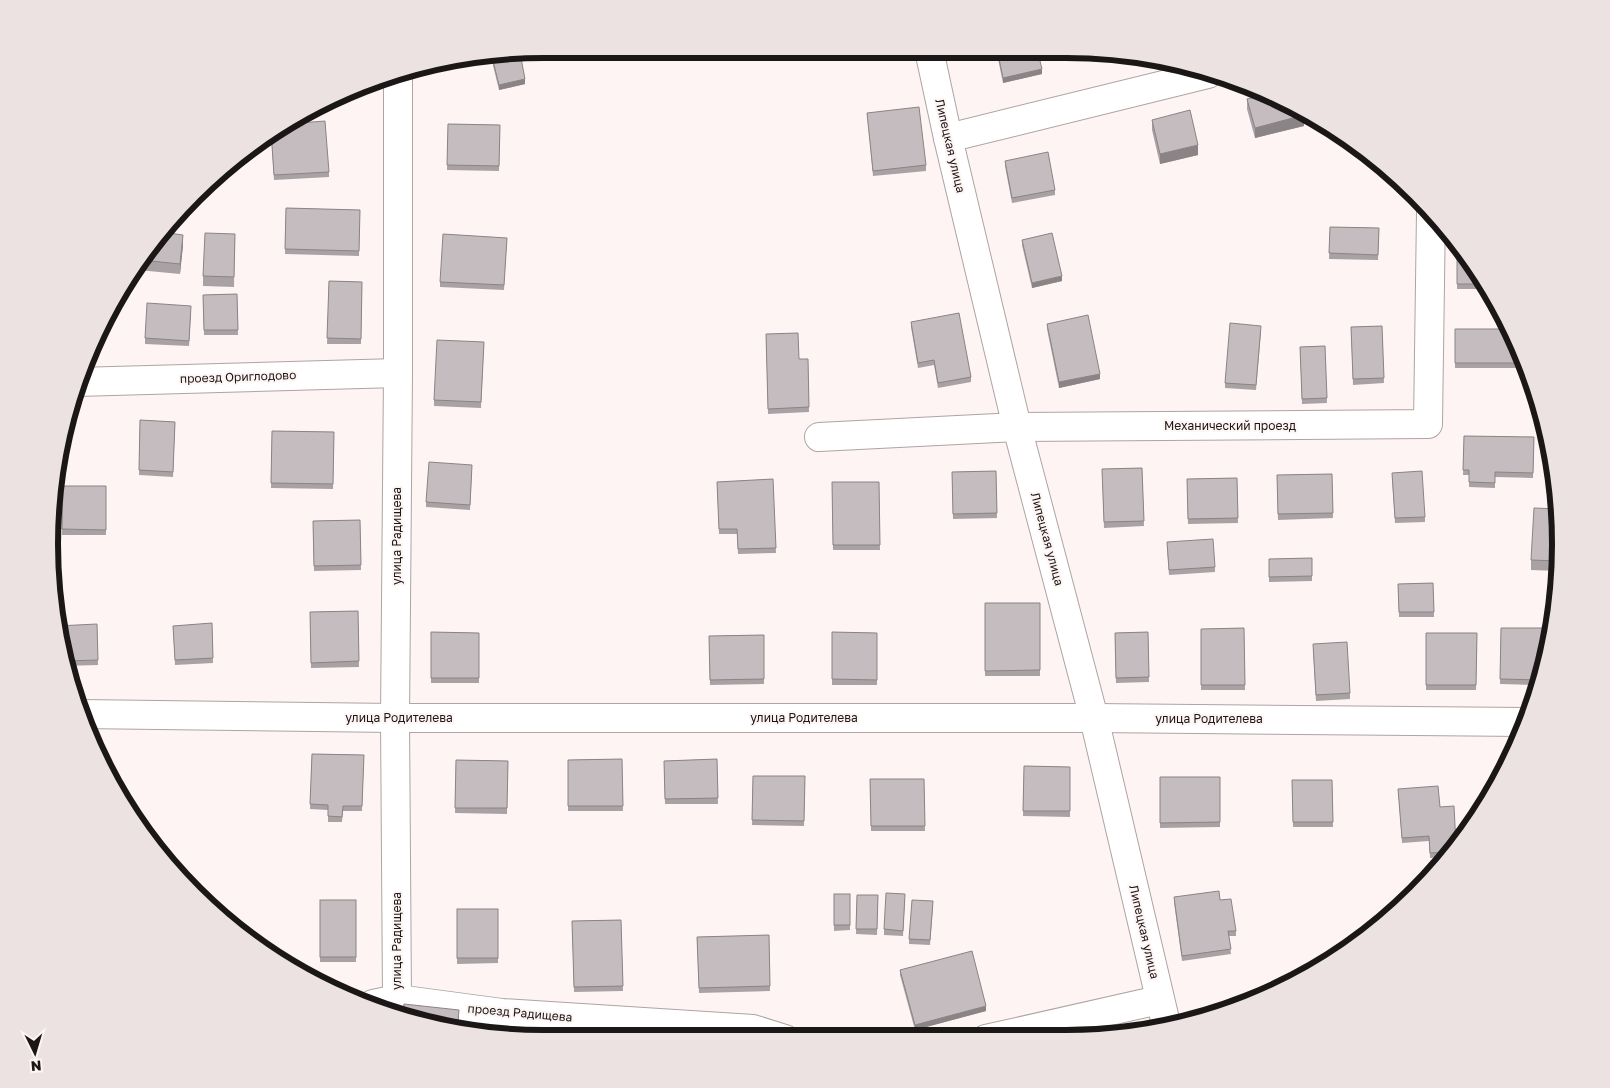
<svg xmlns="http://www.w3.org/2000/svg" width="1610" height="1088" font-family="'Golos Text',sans-serif">
<style>
.lines{fill:none;stroke-linecap:round;stroke-linejoin:round}
.minor-casing{stroke:#ada4a3;stroke-width:30}
.minor{stroke:#fff;stroke-width:28}
.wall{fill:#a9a2a4}
.shaded-wall{fill:#8a8486}
.building{fill:#c5bcbf;stroke:#8a8486}
.labels{text-anchor:middle;stroke-width:4;stroke-linejoin:round;paint-order:stroke}
.street-label{font-size:12px;fill:#1a1716;stroke:#fef4f3}
.rim{fill:none;stroke:#1a1716;stroke-width:6}
</style>
<rect width="100%" height="100%" fill="#fef4f3"/>
<g class="lines">
<defs>
<g id="minor">
<path d="M929,50L948,138L1017,427L1094,718L1167,1028"/>
<path d="M948,138L1208,74"/>
<path d="M77,382L398,373"/>
<path d="M819,437L1017,427L1428,424L1431,212"/>
<path d="M80,714L395,718H1094L1527,722"/>
<path d="M397,999L395,718L398,373V72"/>
<path d="M373,1004L397,999L502,1013L753,1029L785,1039"/>
<path d="M986,1039L1159,1000"/>
</g>
</defs>
<!-- minor casing -->
<use href="#minor" class="minor-casing"/>
<!-- minor -->
<use href="#minor" class="minor"/>
</g>
<!-- wall -->
<g class="wall">
<path d="M996,49H1037L1042,74L1003,83Z"/>
<path d="M490,53H520L525,84L499,90Z"/>
<path d="M1247,99L1304,126L1255,138L1247,109Z"/>
<path d="M867,113L926,165V171L873,176Z"/>
<path d="M1152,120L1198,155L1160,164L1152,130Z"/>
<path d="M448,124L500,125L499,171L447,170Z"/>
<path d="M271,131L329,172V177L274,180Z"/>
<path d="M1005,161L1055,190V195L1012,203L1005,166Z"/>
<path d="M286,208L360,210L359,256L285,254Z"/>
<path d="M1330,227L1379,228L1378,260L1329,259Z"/>
<path d="M235,234L234,287L203,286V276Z"/>
<path d="M507,238L504,290L440,287V282Z"/>
<path d="M1022,240L1062,281L1032,288L1022,245Z"/>
<path d="M151,242L183,245L180,274L138,270V265Z"/>
<path d="M1457,244L1478,269L1489,289H1457Z"/>
<path d="M329,281L362,282L361,344H327Z"/>
<path d="M237,294L238,335H204L203,295Z"/>
<path d="M191,311L189,346L145,344V338Z"/>
<path d="M911,322L971,377V382L938,388L934,365L918,368L911,327Z"/>
<path d="M1047,324L1100,379L1059,388L1047,329Z"/>
<path d="M1382,326L1384,383L1353,385L1351,327Z"/>
<path d="M1455,329L1520,348V368H1455Z"/>
<path d="M1261,331L1256,390L1225,388V383Z"/>
<path d="M766,334L799,359H808L809,412L768,414Z"/>
<path d="M484,342L481,408L434,406V400Z"/>
<path d="M1325,346L1327,403L1302,404L1300,347Z"/>
<path d="M140,420L175,422L173,477L139,475Z"/>
<path d="M272,431L334,432L333,489L271,488Z"/>
<path d="M1464,436L1534,437L1533,478L1495,477V488L1469,487V475H1463Z"/>
<path d="M1142,468L1144,526L1104,528L1102,469Z"/>
<path d="M472,470L470,510L426,507V502Z"/>
<path d="M996,471L997,518L953,519L952,472Z"/>
<path d="M1332,474L1333,518L1278,520L1277,475Z"/>
<path d="M1237,478L1238,523L1188,524L1187,479Z"/>
<path d="M1392,478L1425,517V522L1395,523Z"/>
<path d="M773,479L776,553L738,554L737,534H719L717,482Z"/>
<path d="M832,482H879L880,550H833Z"/>
<path d="M63,486H106V535H62Z"/>
<path d="M1558,509L1560,533L1558,571L1531,570V560Z"/>
<path d="M360,520L361,570L314,571L313,521Z"/>
<path d="M1167,547L1215,567V572L1169,575Z"/>
<path d="M1312,558V581L1269,582V559Z"/>
<path d="M1433,583L1434,617H1399L1398,584Z"/>
<rect x="985" y="603" width="55" height="73"/>
<path d="M358,611L359,667L311,668L310,612Z"/>
<path d="M212,623L213,663L175,665L173,626Z"/>
<path d="M97,624L98,665L65,666L58,641Z"/>
<path d="M1244,628L1245,690H1201V629Z"/>
<path d="M1501,628L1552,640L1538,685L1500,684Z"/>
<path d="M431,632L479,633V683H431Z"/>
<path d="M832,632L877,633V685H832Z"/>
<path d="M1148,632L1149,682L1116,683L1115,633Z"/>
<path d="M1426,633H1477L1476,690H1426Z"/>
<path d="M764,635V684L710,685L709,636Z"/>
<path d="M1313,649L1350,693V699L1316,701Z"/>
<path d="M312,754L364,755L362,811H343L342,822H328V810L310,809Z"/>
<path d="M622,759L623,811H568V760Z"/>
<path d="M717,759L718,804H665L664,761Z"/>
<path d="M456,760L508,761L507,814L455,813Z"/>
<path d="M1024,766L1070,767V817L1023,816Z"/>
<path d="M753,776H805L804,826L752,825Z"/>
<path d="M1160,777H1220V827L1160,828Z"/>
<path d="M870,779H924L925,831H871Z"/>
<path d="M1292,780H1332L1333,827H1293Z"/>
<path d="M1398,789L1440,807L1456,845L1447,857L1430,858L1429,841L1402,843Z"/>
<path d="M834,894H850V930L834,931Z"/>
<path d="M857,895H878L877,935L856,934Z"/>
<path d="M1174,897L1220,900L1236,931V936H1229L1231,954L1182,961L1174,902Z"/>
<path d="M905,899L903,936L884,935V929Z"/>
<rect x="320" y="900" width="36" height="62"/>
<path d="M933,906L930,945L909,944V939Z"/>
<path d="M457,909H498V963L457,964Z"/>
<path d="M621,920L623,991L574,992L572,921Z"/>
<path d="M769,935L770,991L699,993L697,937Z"/>
<path d="M900,970L986,1011L915,1030L900,975Z"/>
</g>
<!-- shaded-wall -->
<g class="shaded-wall">
<path d="M1113,53L1130,55L1097,62V57Z"/>
<path d="M1042,69V74L1003,83V78Z"/>
<path d="M525,79V84L499,90V85Z"/>
<path d="M1304,115V126L1255,138V128Z"/>
<path d="M1198,145V155L1160,164V154Z"/>
<path d="M183,235V245L180,274V264Z"/>
<path d="M1062,276V281L1032,288V283Z"/>
<path d="M1100,374V379L1059,388V382Z"/>
<path d="M986,1006V1011L915,1030V1025Z"/>
<path d="M459,1010V1031H457Z"/>
</g>
<!-- building -->
<g class="building">
<path d="M997,49H1037L1042,69L1003,78Z"/>
<path d="M1096,52L1113,53L1097,57Z"/>
<path d="M491,53H520L525,79L499,85Z"/>
<path d="M1267,94L1285,100L1303,111L1304,115L1255,128L1247,99Z"/>
<path d="M919,107L926,165L873,171L867,113Z"/>
<path d="M1190,110L1198,145L1160,154L1152,120Z"/>
<path d="M325,121L329,172L274,175L271,131L287,124Z"/>
<path d="M448,124L500,125L499,166L447,165Z"/>
<path d="M1048,152L1055,190L1012,198L1005,161Z"/>
<path d="M286,208L360,210L359,251L285,249Z"/>
<path d="M1330,227L1379,228L1378,255L1329,253Z"/>
<path d="M161,232L183,235L180,264L141,260L151,242Z"/>
<path d="M205,233L235,234L234,277L203,276Z"/>
<path d="M1052,233L1062,276L1032,283L1022,240Z"/>
<path d="M443,234L507,238L504,285L440,282Z"/>
<path d="M1457,244L1478,269L1486,284H1457Z"/>
<path d="M329,281L362,282L361,339L327,338Z"/>
<path d="M237,294L238,330H204L203,295Z"/>
<path d="M147,303L191,306L189,341L145,338Z"/>
<path d="M959,313L971,377L938,383L934,360L918,363L911,322Z"/>
<path d="M1088,315L1100,374L1059,382L1047,324Z"/>
<path d="M1230,323L1261,326L1256,385L1225,383Z"/>
<path d="M1382,326L1384,378L1353,379L1351,327Z"/>
<path d="M1455,329H1510L1520,348V363H1455Z"/>
<path d="M798,333L799,359H808L809,407L768,409L766,334Z"/>
<path d="M437,340L484,342L481,402L434,400Z"/>
<path d="M1325,346L1327,398L1302,399L1300,347Z"/>
<path d="M140,420L175,422L173,472L139,470Z"/>
<path d="M272,431L334,432L333,484L271,483Z"/>
<path d="M1464,436L1534,437L1533,473L1495,472V483L1469,482V470H1463Z"/>
<path d="M429,462L472,465L470,505L426,502Z"/>
<path d="M1142,468L1144,521L1104,522L1102,469Z"/>
<path d="M996,471L997,513L953,514L952,472Z"/>
<path d="M1422,471L1425,517L1395,518L1392,473Z"/>
<path d="M1332,474L1333,513L1278,514L1277,475Z"/>
<path d="M1237,478L1238,518L1188,519L1187,479Z"/>
<path d="M773,479L776,548L738,549L737,529H719L717,482Z"/>
<path d="M832,482H879L880,545H833Z"/>
<path d="M63,486H106V530L62,529Z"/>
<path d="M1534,508L1558,509L1560,529L1558,561L1531,560Z"/>
<path d="M360,520L361,565L314,566L313,521Z"/>
<path d="M1213,539L1215,567L1169,570L1167,542Z"/>
<path d="M1312,558V576L1269,577V559Z"/>
<path d="M1433,583L1434,612H1399L1398,584Z"/>
<path d="M985,603H1040V670L985,671Z"/>
<path d="M358,611L359,661L311,663L310,612Z"/>
<path d="M212,623L213,658L175,660L173,626Z"/>
<path d="M97,624L98,660L64,661L58,641L57,626Z"/>
<path d="M1244,628L1245,685H1201V629Z"/>
<path d="M1501,628H1553L1552,640L1540,680L1500,679Z"/>
<path d="M431,632L479,633V678H431Z"/>
<path d="M832,632L877,633V680L832,679Z"/>
<path d="M1148,632L1149,677L1116,678L1115,633Z"/>
<path d="M1426,633H1477L1476,685H1426Z"/>
<path d="M764,635V679L710,680L709,636Z"/>
<path d="M1347,642L1350,693L1316,695L1313,644Z"/>
<path d="M312,754L364,755L362,806H343L342,817L328,816V805L310,804Z"/>
<path d="M622,759L623,806H568V760Z"/>
<path d="M717,759L718,798L665,799L664,761Z"/>
<path d="M456,760L508,761L507,808H455Z"/>
<path d="M1024,766L1070,767V811H1023Z"/>
<path d="M753,776H805L804,821L752,820Z"/>
<path d="M1160,777H1220V822L1160,823Z"/>
<path d="M870,779H924L925,826H871Z"/>
<path d="M1292,780H1332L1333,822H1293Z"/>
<path d="M1438,786L1440,807L1454,806L1456,845L1451,852L1430,853L1429,836L1402,838L1398,789Z"/>
<path d="M1219,891L1220,900L1231,899L1236,931H1228L1231,949L1182,956L1174,897Z"/>
<path d="M886,893L905,894L903,931L884,929Z"/>
<rect x="834" y="894" width="16" height="31"/>
<path d="M857,895H878L877,929H856Z"/>
<rect x="320" y="900" width="36" height="57"/>
<path d="M912,900L933,901L930,940L909,939Z"/>
<rect x="457" y="909" width="41" height="49"/>
<path d="M214,911H228L229,925Z"/>
<path d="M621,920L623,986L574,987L572,921Z"/>
<path d="M769,935L770,986L699,988L697,937Z"/>
<path d="M972,951L986,1006L915,1025L900,970Z"/>
<path d="M1299,978L1263,998L1260,988Z"/>
<path d="M404,1004L459,1010L457,1031L448,1030L402,1014Z"/>
</g>
<g class="labels">
<!-- street labels -->
<g class="street-label">
<text transform="translate(950 146) rotate(77)" y="4">Липецкая улица</text>
<text transform="translate(238 377) rotate(-2)" y="4">проезд Ориглодово</text>
<text x="1230" y="430">Механический проезд</text>
<text transform="translate(397 536) rotate(-90)" y="4">улица Радищева</text>
<text transform="translate(1047 539) rotate(75)" y="4">Липецкая улица</text>
<text x="399" y="722">улица Родителева</text>
<text x="804" y="722">улица Родителева</text>
<text x="1209" y="723">улица Родителева</text>
<text transform="translate(1144 932) rotate(77)" y="4">Липецкая улица</text>
<text transform="translate(397 941) rotate(-90)" y="4">улица Радищева</text>
<text transform="translate(520 1013) rotate(5)" y="4">проезд Радищева</text>
</g>
</g>
<!-- crop -->
<path d="M0 0H1610V1088H0ZM544 58H1066A486 486 0 0 1 1552 544V544A486 486 0 0 1 1066 1030H544A486 486 0 0 1 58 544V544A486 486 0 0 1 544 58Z" fill="#ece2e1" fill-rule="evenodd"/>
<path class="rim" d="M544 58H1066A486 486 0 0 1 1552 544V544A486 486 0 0 1 1066 1030H544A486 486 0 0 1 58 544V544A486 486 0 0 1 544 58Z"/>
<!-- north arrow -->
<g transform="translate(35 1053) rotate(175)" stroke="#fef4f3" stroke-width="4" paint-order="stroke">
<path d="M0-4L9 19L0 12L-9 19Z" fill="#1a1716"/>
<text y="-8" font-size="14" font-weight="bold" text-anchor="middle" fill="#1a1716">N</text>
</g>
</svg>
